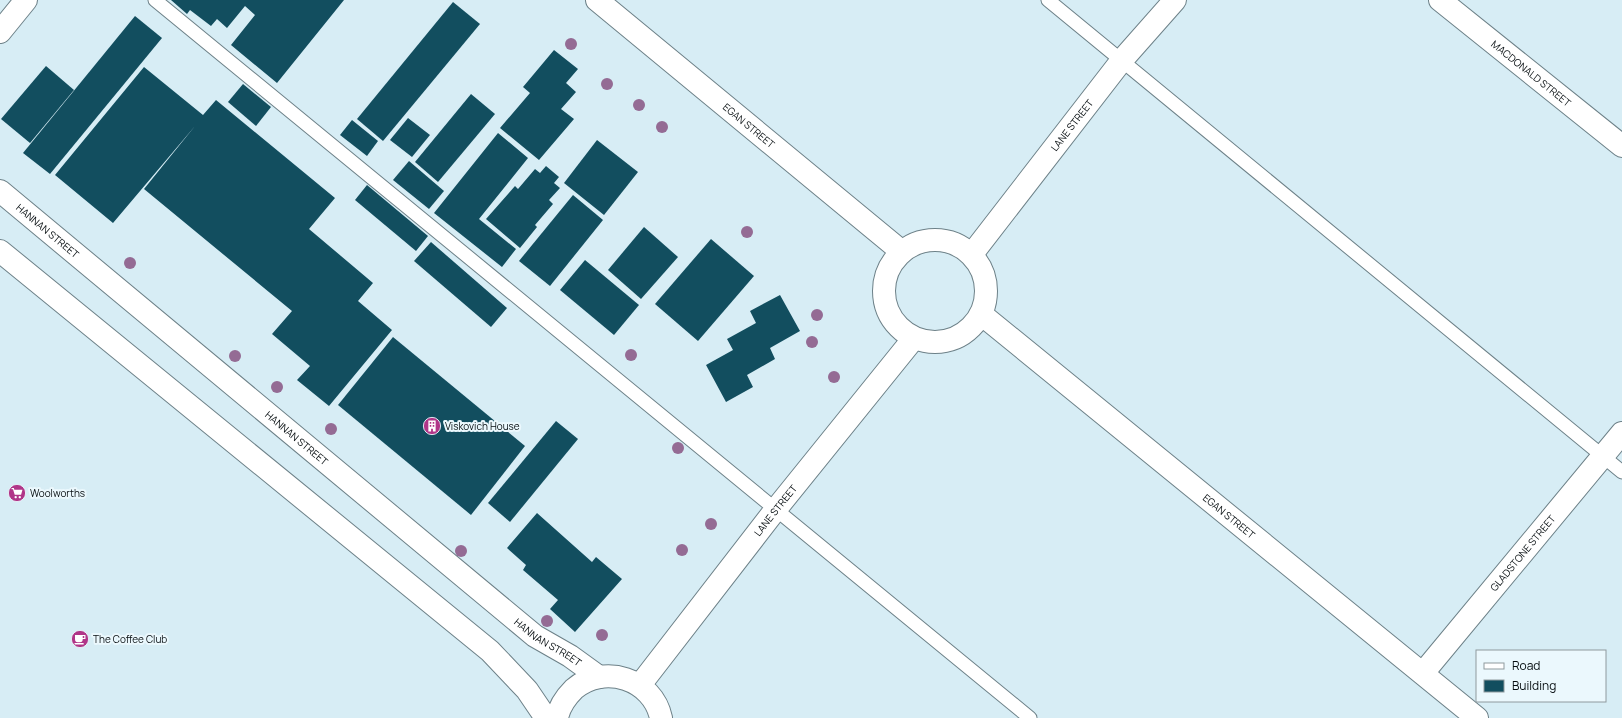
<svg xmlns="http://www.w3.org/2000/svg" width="1622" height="718" font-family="Manrope,sans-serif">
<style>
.building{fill:#124e5f}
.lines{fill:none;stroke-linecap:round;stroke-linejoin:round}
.service-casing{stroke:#6d8188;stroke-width:15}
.minor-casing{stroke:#6d8188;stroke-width:24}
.tertiary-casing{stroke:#6d8188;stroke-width:24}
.trunk-casing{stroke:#6d8188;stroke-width:24}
.service{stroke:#fff;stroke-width:13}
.minor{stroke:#fff;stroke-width:22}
.tertiary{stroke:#fff;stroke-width:22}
.trunk{stroke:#fff;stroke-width:22}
.tree{fill:#946b94}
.labels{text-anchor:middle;stroke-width:4;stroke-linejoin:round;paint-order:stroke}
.street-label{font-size:10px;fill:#060d10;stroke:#ebf8fd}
.poi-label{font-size:10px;fill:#060d10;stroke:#ebf8fd;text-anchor:start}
</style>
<rect width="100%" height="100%" fill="#d7edf5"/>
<!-- building -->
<g class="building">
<path d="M171,0H344L277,83L231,45L255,15L245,6L227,28L217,19L211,26L190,10L187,14Z"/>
<path d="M453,2L480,24L383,141L357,119Z"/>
<path d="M135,16L162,38L50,174L23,153Z"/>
<path d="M554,50L578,69L566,83L576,92L561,109L574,119L539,160L500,128L530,93L523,87Z"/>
<path d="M46,66L74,90L30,143L1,119Z"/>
<path d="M144,67L203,115L216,100L335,198L309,229L373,283L358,301L392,330L329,406L297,380L310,366L272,334L292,311L144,189L195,126L113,223L55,175Z"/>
<path d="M243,84L271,107L256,126L228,102Z"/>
<path d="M471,94L495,114L438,182L415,162Z"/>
<path d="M408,118L430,135L412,157L390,140Z"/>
<path d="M352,120L378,141L367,156L340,135Z"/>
<path d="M498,133L528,158L479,219L516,249L502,267L434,213Z"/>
<path d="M597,140L638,172L604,215L564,183Z"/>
<path d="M409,161L444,191L429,209L393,180Z"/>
<path d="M546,166L559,177L554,183L560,188L549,200L553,204L535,225L537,227L520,248L486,219L515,186L518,189L535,169L540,173Z"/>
<path d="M367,185L428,236L416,251L355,200Z"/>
<path d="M573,195L603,220L550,286L519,261Z"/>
<path d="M644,227L678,257L641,299L608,270Z"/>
<path d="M711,239L754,276L698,341L655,304Z"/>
<path d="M431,242L507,308L491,327L414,261Z"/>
<path d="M585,260L639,305L614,335L560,290Z"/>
<path d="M780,295L800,331L770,348L775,359L747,375L753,387L726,402L706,365L733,350L727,339L756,323L750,311Z"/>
<path d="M393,337L525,446L471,515L338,405Z"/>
<path d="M556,421L578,439L510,522L488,503Z"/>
<path d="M537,513L592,562L596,557L622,579L575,632L550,609L558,600L523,570L526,565L507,548Z"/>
</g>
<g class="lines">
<defs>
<g id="service">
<path d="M155,0L1030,718"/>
<path d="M1048,0L1622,472"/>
</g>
<g id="minor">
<path id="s1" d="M597,0L901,251"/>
<path id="s2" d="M1440,0L1622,146"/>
<circle cx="935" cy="291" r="51"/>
<path id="s3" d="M972,254L1122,60L1175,0"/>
<path id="s4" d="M981,314L1477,718"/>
<path id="s5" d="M1423,673L1622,433"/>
<path id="s6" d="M640,685L776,509L914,338"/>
</g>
<path id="tertiary" d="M0,32L26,0"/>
<g id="trunk">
<path id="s7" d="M0,191L535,636L570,656L599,677"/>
<path d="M0,251L490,651L527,690L546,718"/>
<path d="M557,718C559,707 566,697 574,689C604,663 653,679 661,718"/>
</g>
</defs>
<!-- service casing -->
<use href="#service" class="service-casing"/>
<!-- minor casing -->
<use href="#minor" class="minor-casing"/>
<!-- tertiary casing -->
<use href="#tertiary" class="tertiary-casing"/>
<!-- trunk casing -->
<use href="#trunk" class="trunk-casing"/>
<!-- service -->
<use href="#service" class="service"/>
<!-- minor -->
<use href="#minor" class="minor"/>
<!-- tertiary -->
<use href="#tertiary" class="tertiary"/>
<!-- trunk -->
<use href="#trunk" class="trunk"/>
</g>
<!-- trees -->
<g class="tree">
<circle cx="571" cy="44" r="6"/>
<circle cx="607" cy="84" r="6"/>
<circle cx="639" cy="105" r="6"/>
<circle cx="662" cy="127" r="6"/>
<circle cx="747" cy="232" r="6"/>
<circle cx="130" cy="263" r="6"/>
<circle cx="817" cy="315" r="6"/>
<circle cx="812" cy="342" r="6"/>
<circle cx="631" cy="355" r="6"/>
<circle cx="235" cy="356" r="6"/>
<circle cx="834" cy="377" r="6"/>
<circle cx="277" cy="387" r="6"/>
<circle cx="331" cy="429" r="6"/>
<circle cx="678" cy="448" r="6"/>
<circle cx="711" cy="524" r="6"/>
<circle cx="682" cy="550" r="6"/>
<circle cx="461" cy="551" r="6"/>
<circle cx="547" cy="621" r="6"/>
<circle cx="602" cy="635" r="6"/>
</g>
<!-- icons -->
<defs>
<symbol id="building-disc" viewBox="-11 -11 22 22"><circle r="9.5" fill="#b03588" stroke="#ebf8fd"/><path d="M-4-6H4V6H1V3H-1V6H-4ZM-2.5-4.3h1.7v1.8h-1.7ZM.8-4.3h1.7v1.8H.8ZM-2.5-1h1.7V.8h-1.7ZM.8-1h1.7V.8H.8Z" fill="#fff"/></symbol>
<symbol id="supermarket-disc" viewBox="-11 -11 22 22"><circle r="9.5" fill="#b03588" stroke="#ebf8fd"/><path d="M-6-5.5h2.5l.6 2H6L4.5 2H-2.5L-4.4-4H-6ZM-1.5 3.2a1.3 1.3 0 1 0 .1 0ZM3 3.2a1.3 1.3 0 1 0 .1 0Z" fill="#fff"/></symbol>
<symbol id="cafe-disc" viewBox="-11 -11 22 22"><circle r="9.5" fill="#b03588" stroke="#ebf8fd"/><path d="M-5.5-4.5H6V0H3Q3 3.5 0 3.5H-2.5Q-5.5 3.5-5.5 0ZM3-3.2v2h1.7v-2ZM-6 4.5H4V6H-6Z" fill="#fff"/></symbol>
</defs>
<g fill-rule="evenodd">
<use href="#building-disc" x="422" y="416" width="20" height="20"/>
<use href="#supermarket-disc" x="7" y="483" width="20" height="20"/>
<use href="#cafe-disc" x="70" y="629" width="20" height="20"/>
</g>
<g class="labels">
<!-- street labels -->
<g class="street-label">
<text dy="4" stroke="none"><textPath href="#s2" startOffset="117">MACDONALD STREET</textPath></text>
<text dy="4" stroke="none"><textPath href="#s3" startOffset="163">LANE STREET</textPath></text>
<text dy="4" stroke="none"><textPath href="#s1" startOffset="197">EGAN STREET</textPath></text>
<text dy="4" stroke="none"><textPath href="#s7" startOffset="62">HANNAN STREET</textPath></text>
<text dy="4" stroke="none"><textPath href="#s7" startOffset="386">HANNAN STREET</textPath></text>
<text dy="4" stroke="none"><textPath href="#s6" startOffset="221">LANE STREET</textPath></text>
<text dy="4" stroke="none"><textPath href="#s4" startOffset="320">EGAN STREET</textPath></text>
<text dy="4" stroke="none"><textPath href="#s5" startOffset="156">GLADSTONE STREET</textPath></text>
<text dy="4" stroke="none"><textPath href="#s7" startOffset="710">HANNAN STREET</textPath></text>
</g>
<!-- poi labels -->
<g class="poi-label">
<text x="445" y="430">Viskovich House</text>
<text x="30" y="497">Woolworths</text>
<text x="93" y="643">The Coffee Club</text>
</g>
</g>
<!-- legend -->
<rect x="1476" y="650" width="130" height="52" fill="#ebf8fd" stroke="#8f9a9e"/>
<rect x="1484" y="663" width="20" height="6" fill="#ffffff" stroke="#8f9a9e"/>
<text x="1512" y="670" font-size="12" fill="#060d10">Road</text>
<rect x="1484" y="680" width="20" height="12" fill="#124e5f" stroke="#8f9a9e"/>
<text x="1512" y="690" font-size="12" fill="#060d10">Building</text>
</svg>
